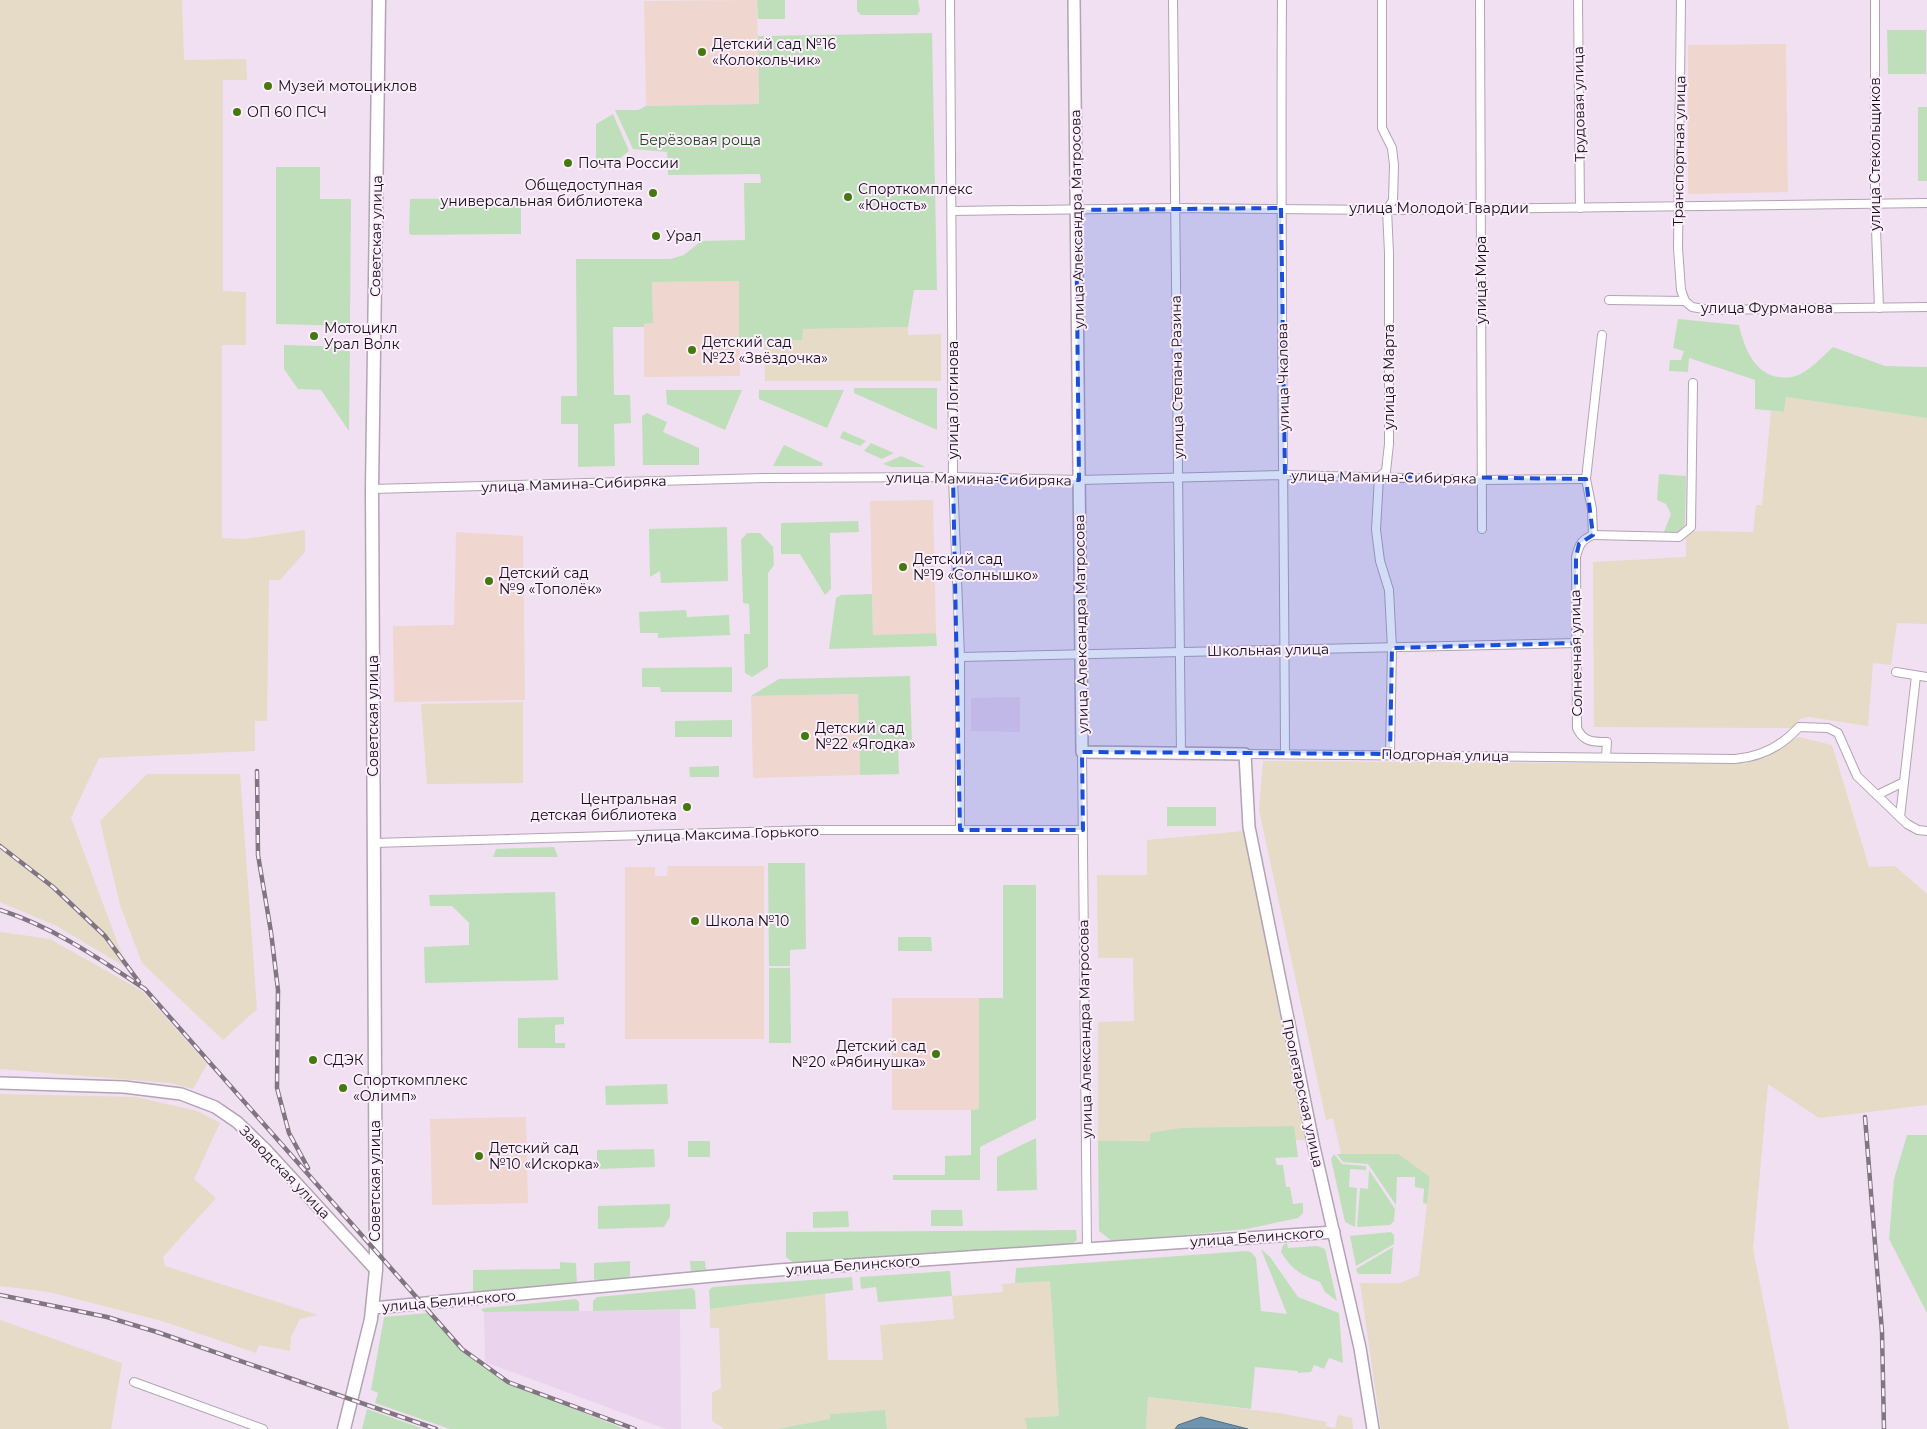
<svg xmlns="http://www.w3.org/2000/svg" width="1927" height="1429" font-family="Montserrat,sans-serif">
<style>
.built{fill:#ead3ec}
.industrial{fill:#e5dbc6}
.education{fill:#efd6cf}
.green{fill:#bfdfbb}
.water{fill:#6d95b2;stroke:#526c83}
.lines{fill:none;stroke-linecap:round;stroke-linejoin:round}
.street-casing{stroke:#b3a3b5;stroke-width:10}
.secondary-casing{stroke:#b3a3b5;stroke-width:14}
.primary-casing{stroke:#b3a3b5;stroke-width:15}
.street{stroke:#fff;stroke-width:8}
.secondary{stroke:#fff;stroke-width:11}
.primary{stroke:#fff;stroke-width:12}
.rail-casing{stroke:#807581;stroke-width:4.5}
.rail{stroke:#fceefd;stroke-width:2.5;stroke-dasharray:8;stroke-linecap:butt}
.marked{fill:#1d4ed8;fill-opacity:0.2;stroke:#1d4ed8;stroke-width:4;stroke-dasharray:10 6;stroke-linejoin:round}
.poi-dot{fill:#447a0d;stroke:#fceefd;stroke-width:2}
.labels{text-anchor:middle;stroke-width:4;stroke-linejoin:round;paint-order:stroke}
.poi-label{font-size:14px;fill:#130e14;stroke:#fceefd;text-anchor:start}
.street-label{font-size:14px;fill:#130e14;stroke:#fceefd}
.park-label{font-size:14px;fill:#1c4817;stroke:#fceefd}
</style>
<rect width="100%" height="100%" fill="#f1e0f2"/>
<!-- built -->
<g class="built">
<path d="M1020,697V732L971,731V698Z"/>
<path d="M680,1310L681,1429H666L485,1362L484,1312Z"/>
</g>
<!-- industrial -->
<g class="industrial">
<path d="M0,0H182L184,60L246,59L247,80H223V291L246,292V345H222V538L245,539L305,530V552L280,580H269L267,721H255V751L99,758L71,818L127,968L57,926L0,902Z"/>
<path d="M908,327V335L941,334V381H765L764,341L802,340V329Z"/>
<path d="M1786,397L1927,418V624L1897,623L1891,665L1873,663L1868,726L1809,717L1800,719L1794,728L1594,727L1593,562L1686,557V538L1694,531L1753,532L1756,505H1762L1771,411L1784,412Z"/>
<path d="M523,702V783L427,784L421,704Z"/>
<path d="M1798,737L1832,745L1869,867L1895,866L1927,894V1105L1819,1118L1768,1084L1753,1249L1789,1429H1381L1360,1283H1400L1419,1275L1430,1177L1341,1154L1333,1118L1326,1120L1259,810L1263,761L1744,764L1773,753Z"/>
<path d="M147,774H240L257,1009L223,1040L142,963L120,905L100,821Z"/>
<path d="M1244,831L1306,1140L1098,1141V1022L1134,1021L1133,958H1098L1097,875H1147V840Z"/>
<path d="M0,932L50,939L142,991L207,1064L193,1089L170,1083L0,1069Z"/>
<path d="M0,1094L136,1097L197,1111L220,1123L194,1179L216,1198L163,1257L165,1266L318,1315L300,1319L291,1337L290,1351L259,1345L256,1353L162,1321L49,1292L0,1286Z"/>
<path d="M1050,1280L1059,1416L1026,1418L1027,1429H887L885,1410L830,1414V1419L776,1429H725L712,1421V1393L721,1388L719,1328H710V1309L825,1293L828,1360H883L880,1325L954,1319L952,1296L1003,1292L1002,1284Z"/>
<path d="M0,1320L122,1363L111,1429H0Z"/>
<path d="M1148,1397L1279,1413L1327,1422L1326,1426L1335,1428L1338,1415L1352,1418L1353,1429H1146Z"/>
</g>
<!-- education -->
<g class="education">
<path d="M757,0L759,104L646,106L644,1Z"/>
<path d="M1786,44L1788,192L1688,194V45Z"/>
<path d="M739,281L740,376L644,377V324L653,323L652,282Z"/>
<path d="M933,500L936,633L873,635L870,501Z"/>
<path d="M456,532L523,536L525,700L394,702L393,626L454,625Z"/>
<path d="M858,694L860,775L753,778L751,696Z"/>
<path d="M668,866H764V1039H625V867H655V876H667Z"/>
<rect x="892" y="998" width="87" height="112"/>
<path d="M526,1117L528,1203L432,1205L430,1119Z"/>
</g>
<!-- green -->
<g class="green">
<path d="M719,0H785V19H758L757,0Z"/>
<path d="M857,0H918L920,11L917,15H861L857,11Z"/>
<path d="M1887,30H1926V74H1888Z"/>
<path d="M932,33L937,290H914L908,327L803,329L802,340L739,341V281L652,282L653,323L644,324V327H613L614,395H630L631,423L614,424L615,466L578,467V424H561V396H577L576,259H670L684,255L701,241L745,240L744,183H761L760,174L668,175L667,152L633,149L615,110H638L646,106L759,104L758,36Z"/>
<rect x="1918" y="107" width="9" height="74"/>
<path d="M613,114L629,151L614,163L596,170V124Z"/>
<path d="M276,167H320V199H351L350,326L276,324Z"/>
<path d="M521,198V234L411,235L409,233L410,199Z"/>
<path d="M1678,319L1739,325C1745,352 1758,382 1792,377C1807,374 1822,357 1833,347L1885,366L1927,367V418L1786,397L1784,412L1755,409V380L1689,358L1688,372L1669,371L1670,360H1681L1684,351L1673,348Z"/>
<path d="M284,345L350,347L349,431L321,390L298,389L284,369Z"/>
<path d="M854,388H937V430L854,393Z"/>
<path d="M666,390H742L725,430L667,404Z"/>
<path d="M759,390H844L827,428L759,399Z"/>
<path d="M647,413L667,422L663,432L699,448V465H643L642,416Z"/>
<path d="M843,431L866,441L860,446L840,438Z"/>
<path d="M871,443L894,453L882,459L864,451Z"/>
<path d="M784,445L823,463L822,466H773Z"/>
<path d="M901,456L926,467H891L883,464Z"/>
<path d="M1659,474L1686,476L1685,524C1681,532 1673,536 1664,532L1671,514L1666,504L1657,500Z"/>
<path d="M858,521L859,532L830,533L831,589L825,595L800,554H781V523Z"/>
<path d="M727,527L728,581L661,583L660,571L650,577L649,529Z"/>
<path d="M747,533H760L773,547L774,565L768,573V667L752,677L745,673L744,634H750L749,604L743,603L741,540Z"/>
<path d="M872,594L873,635L936,633L937,646L829,649L836,598L841,595Z"/>
<path d="M686,610L687,617L729,615L730,635L658,638V633H640L639,612Z"/>
<path d="M732,667V692H661L660,687H642V668Z"/>
<path d="M910,676L912,746L898,747L899,774L860,775L858,694L751,696L779,679Z"/>
<path d="M732,720V737H675V721Z"/>
<path d="M719,766V777H690L689,767Z"/>
<rect x="1167" y="807" width="49" height="19"/>
<path d="M554,847L558,857H493L496,849Z"/>
<path d="M768,863H805L806,949L790,950V966H769Z"/>
<path d="M1003,885H1036V1119L980,1147V1180H893V1175H945V1156L971,1155V1110L979,1109V998H1003Z"/>
<path d="M555,892L558,980L425,983L424,947L469,945V923L452,906H430L429,895Z"/>
<path d="M898,937H931L932,951H898Z"/>
<path d="M769,968H790L791,1043H769Z"/>
<path d="M564,1017V1024L555,1025V1043H565V1048H518V1018Z"/>
<path d="M667,1084L668,1104L606,1105L605,1086Z"/>
<path d="M1294,1126L1298,1157L1275,1158L1277,1165H1283L1286,1187H1290L1293,1204L1303,1203V1213L1298,1218L1247,1229L1124,1241H1112L1099,1231L1098,1141H1150V1133L1181,1128Z"/>
<path d="M1907,1135H1927V1313L1889,1239L1894,1179Z"/>
<path d="M1036,1138L1037,1190L997,1191V1157Z"/>
<rect x="688" y="1141" width="22" height="16"/>
<path d="M654,1149L655,1167L597,1169V1150Z"/>
<path d="M1334,1154L1342,1164L1366,1166V1170L1350,1169L1349,1187L1357,1188L1355,1227L1345,1222L1331,1159Z"/>
<path d="M1337,1154H1398L1430,1177L1427,1204L1423,1203L1424,1189L1415,1187V1177H1397L1396,1205L1368,1164L1343,1162Z"/>
<path d="M1369,1170L1395,1209L1394,1221L1390,1225L1357,1227L1360,1188L1368,1189Z"/>
<path d="M670,1204V1217L664,1227L598,1229V1206Z"/>
<path d="M931,1210H962L963,1226H931Z"/>
<path d="M848,1211L849,1227L813,1228V1212Z"/>
<path d="M1076,1230L1077,1240L1070,1245L795,1264L786,1257V1232Z"/>
<path d="M1391,1232L1394,1235V1244L1356,1266L1350,1236Z"/>
<path d="M1287,1243L1288,1248L1317,1246L1325,1249L1337,1301L1325,1292L1320,1282C1301,1275 1292,1270 1281,1252L1283,1245Z"/>
<path d="M1393,1247L1391,1274H1358L1356,1269Z"/>
<path d="M1261,1249L1270,1257L1298,1297L1339,1313L1343,1363L1329,1358L1324,1369L1314,1365L1311,1372L1298,1373V1371L1255,1367L1251,1409L1148,1397L1146,1429H1027L1025,1418L1059,1416L1050,1281L1015,1283L1016,1268L1246,1251L1251,1252L1256,1258L1261,1311L1287,1314Z"/>
<path d="M630,1261V1279L598,1282L594,1279V1263Z"/>
<path d="M690,1261H705L706,1271L691,1273Z"/>
<path d="M560,1262L576,1263L577,1284L473,1294V1270L560,1269Z"/>
<path d="M950,1271L952,1296L878,1302L876,1287L861,1289L860,1277Z"/>
<path d="M852,1277L853,1290L710,1309L709,1290L713,1287Z"/>
<path d="M692,1288L695,1291L696,1309L593,1311V1301L597,1297Z"/>
<path d="M576,1299L579,1302V1311L484,1312L481,1310L484,1308Z"/>
<path d="M428,1313L461,1350L508,1383L625,1429H450L375,1403L378,1393L371,1390L384,1317Z"/>
<path d="M367,1409L424,1429H362Z"/>
<path d="M885,1410L887,1429H776L830,1419V1414Z"/>
</g>
<!-- water -->
<path class="water" d="M1201,1417L1248,1429H1175L1178,1425Z"/>
<g class="lines">
<defs>
<g id="street">
<path d="M950,0L953,477L960,657V830"/>
<path d="M1173,0L1181,754"/>
<path d="M1282,0C1280,251 1284,503 1285,754"/>
<path d="M1382,0V128L1392,148L1394,165L1393,200L1387,210L1389,253V444L1386,471L1379,477L1376,530L1380,561L1389,590L1392,648L1390,754"/>
<path d="M1480,0L1482,529"/>
<path d="M1578,0L1580,208"/>
<path d="M1681,0L1678,248L1681,290L1685,301"/>
<path d="M1875,0V203L1879,308"/>
<path d="M952,211L1174,208L1387,210L1927,203"/>
<path d="M1609,300L1685,301L1692,307L1710,310L1927,307"/>
<path d="M1602,335L1586,479L1592,509L1593,535C1581,540 1579,545 1576,557L1577,728C1583,742 1593,742 1607,742L1606,757"/>
<path d="M372,489L766,478L953,477L1079,480L1285,475L1483,480L1586,479"/>
<path d="M1593,535L1679,537L1691,527L1693,383"/>
<path d="M960,657L1576,643"/>
<path d="M1896,672L1927,677"/>
<path d="M1082,752L1087,1249"/>
<path d="M1245,754L1735,759C1761,757 1782,746 1799,727L1828,728L1838,733L1857,776L1907,824L1918,830L1927,831"/>
<path d="M1877,795L1904,782"/>
<path d="M1900,817L1916,676"/>
<path d="M374,843L815,830H1083"/>
<path d="M134,1382L263,1429"/>
</g>
<g id="secondary">
<path d="M1074,0L1082,752L1245,754L1249,827L1314,1147L1360,1348L1373,1429"/>
<path d="M0,1083L124,1087L181,1094L215,1107L237,1122L265,1149L376,1270"/>
<path d="M373,1308L778,1270L1334,1232"/>
</g>
<path id="primary" d="M344,1429L371,1319L376,1270L372,489L379,0"/>
</defs>
<!-- street casing -->
<use href="#street" class="street-casing"/>
<!-- secondary casing -->
<use href="#secondary" class="secondary-casing"/>
<!-- primary casing -->
<use href="#primary" class="primary-casing"/>
<!-- street -->
<use href="#street" class="street"/>
<!-- secondary -->
<use href="#secondary" class="secondary"/>
<!-- primary -->
<use href="#primary" class="primary"/>
<defs>
<g id="rail">
<path d="M257,771L258,855L271,932L278,990L277,1088L289,1133L308,1168"/>
<path d="M0,846L53,887L105,936L139,982"/>
<path d="M0,910C53,927 98,958 145,989L462,1349L508,1382L635,1429"/>
<path d="M1865,1117L1882,1332L1884,1429"/>
<path d="M0,1295L107,1317L157,1332L436,1429"/>
</g>
</defs>
<!-- rail casing -->
<use href="#rail" class="rail-casing"/>
<!-- rail -->
<use href="#rail" class="rail"/>
</g>
<!-- marked area -->
<path class="marked" d="M1281,208L1285,475L1586,479L1593,535L1579,544L1576,557V643L1392,648L1390,754L1082,752L1083,830H960L953,477L1079,480L1076,210Z"/>
<!-- markers -->
<g class="poi-dot">
<circle cx="702" cy="52" r="5"/>
<circle cx="268" cy="86" r="5"/>
<circle cx="237" cy="112" r="5"/>
<circle cx="568" cy="163" r="5"/>
<circle cx="653" cy="193" r="5"/>
<circle cx="848" cy="197" r="5"/>
<circle cx="656" cy="236" r="5"/>
<circle cx="314" cy="336" r="5"/>
<circle cx="692" cy="350" r="5"/>
<circle cx="903" cy="567" r="5"/>
<circle cx="489" cy="581" r="5"/>
<circle cx="805" cy="736" r="5"/>
<circle cx="687" cy="807" r="5"/>
<circle cx="695" cy="921" r="5"/>
<circle cx="936" cy="1054" r="5"/>
<circle cx="313" cy="1060" r="5"/>
<circle cx="343" cy="1088" r="5"/>
<circle cx="479" cy="1156" r="5"/>
</g>
<g class="labels">
<!-- poi labels -->
<g class="poi-label">
<text x="712" y="49">Детский сад №16<tspan x="712" dy="16">«Колокольчик»</tspan></text>
<text x="278" y="91">Музей мотоциклов</text>
<text x="247" y="117">ОП 60 ПСЧ</text>
<text x="578" y="168">Почта России</text>
<text x="643" y="190" text-anchor="end">Общедоступная<tspan x="643" dy="16">универсальная библиотека</tspan></text>
<text x="858" y="194">Спорткомплекс<tspan x="858" dy="16">«Юность»</tspan></text>
<text x="666" y="241">Урал</text>
<text x="324" y="333">Мотоцикл<tspan x="324" dy="16">Урал Волк</tspan></text>
<text x="702" y="347">Детский сад<tspan x="702" dy="16">№23 «Звёздочка»</tspan></text>
<text x="913" y="564">Детский сад<tspan x="913" dy="16">№19 «Солнышко»</tspan></text>
<text x="499" y="578">Детский сад<tspan x="499" dy="16">№9 «Тополёк»</tspan></text>
<text x="815" y="733">Детский сад<tspan x="815" dy="16">№22 «Ягодка»</tspan></text>
<text x="677" y="804" text-anchor="end">Центральная<tspan x="677" dy="16">детская библиотека</tspan></text>
<text x="705" y="926">Школа №10</text>
<text x="926" y="1051" text-anchor="end">Детский сад<tspan x="926" dy="16">№20 «Рябинушка»</tspan></text>
<text x="323" y="1065">СДЭК</text>
<text x="353" y="1085">Спорткомплекс<tspan x="353" dy="16">«Олимп»</tspan></text>
<text x="489" y="1153">Детский сад<tspan x="489" dy="16">№10 «Искорка»</tspan></text>
</g>
<!-- street labels -->
<g class="street-label">
<text transform="translate(1579 104) rotate(-91)" y="5">Трудовая улица</text>
<text transform="translate(1679 151) rotate(-89)" y="5">Транспортная улица</text>
<text transform="translate(1875 154) rotate(-90)" y="5">улица Стекольщиков</text>
<text x="1439" y="213">улица Молодой Гвардии</text>
<text transform="translate(1077 219) rotate(-91)" y="5">улица Александра Матросова</text>
<text transform="translate(376 236) rotate(-89)" y="5">Советская улица</text>
<text transform="translate(1481 280) rotate(-90)" y="5">улица Мира</text>
<text x="1767" y="313">улица Фурманова</text>
<text transform="translate(1177 377) rotate(-91)" y="5">улица Степана Разина</text>
<text transform="translate(1283 377) rotate(-91)" y="5">улица Чкалова</text>
<text transform="translate(1389 377) rotate(-90)" y="5">улица 8 Марта</text>
<text transform="translate(953 400) rotate(-90)" y="5">улица Логинова</text>
<text transform="translate(1384 477) rotate(1)" y="5">улица Мамина-Сибиряка</text>
<text transform="translate(979 479) rotate(1)" y="5">улица Мамина-Сибиряка</text>
<text transform="translate(574 484) rotate(-2)" y="5">улица Мамина-Сибиряка</text>
<text transform="translate(1081 624) rotate(-91)" y="5">улица Александра Матросова</text>
<text transform="translate(1268 650) rotate(-1)" y="5">Школьная улица</text>
<text transform="translate(1576 653) rotate(-91)" y="5">Солнечная улица</text>
<text transform="translate(373 716) rotate(-90)" y="5">Советская улица</text>
<text transform="translate(1445 755) rotate(1)" y="5">Подгорная улица</text>
<text transform="translate(728 834) rotate(-2)" y="5">улица Максима Горького</text>
<text transform="translate(1085 1029) rotate(-91)" y="5">улица Александра Матросова</text>
<text transform="translate(1303 1093) rotate(78)" y="5">Пролетарская улица</text>
<text transform="translate(285 1172) rotate(46)" y="5">Заводская улица</text>
<text transform="translate(375 1181) rotate(-90)" y="5">Советская улица</text>
<text transform="translate(1257 1237) rotate(-4)" y="5">улица Белинского</text>
<text transform="translate(853 1265) rotate(-4)" y="5">улица Белинского</text>
<text transform="translate(449 1301) rotate(-5)" y="5">улица Белинского</text>
</g>
<!-- park labels -->
<g class="park-label">
<text x="700" y="145">Берёзовая роща</text>
</g>
</g>
</svg>
